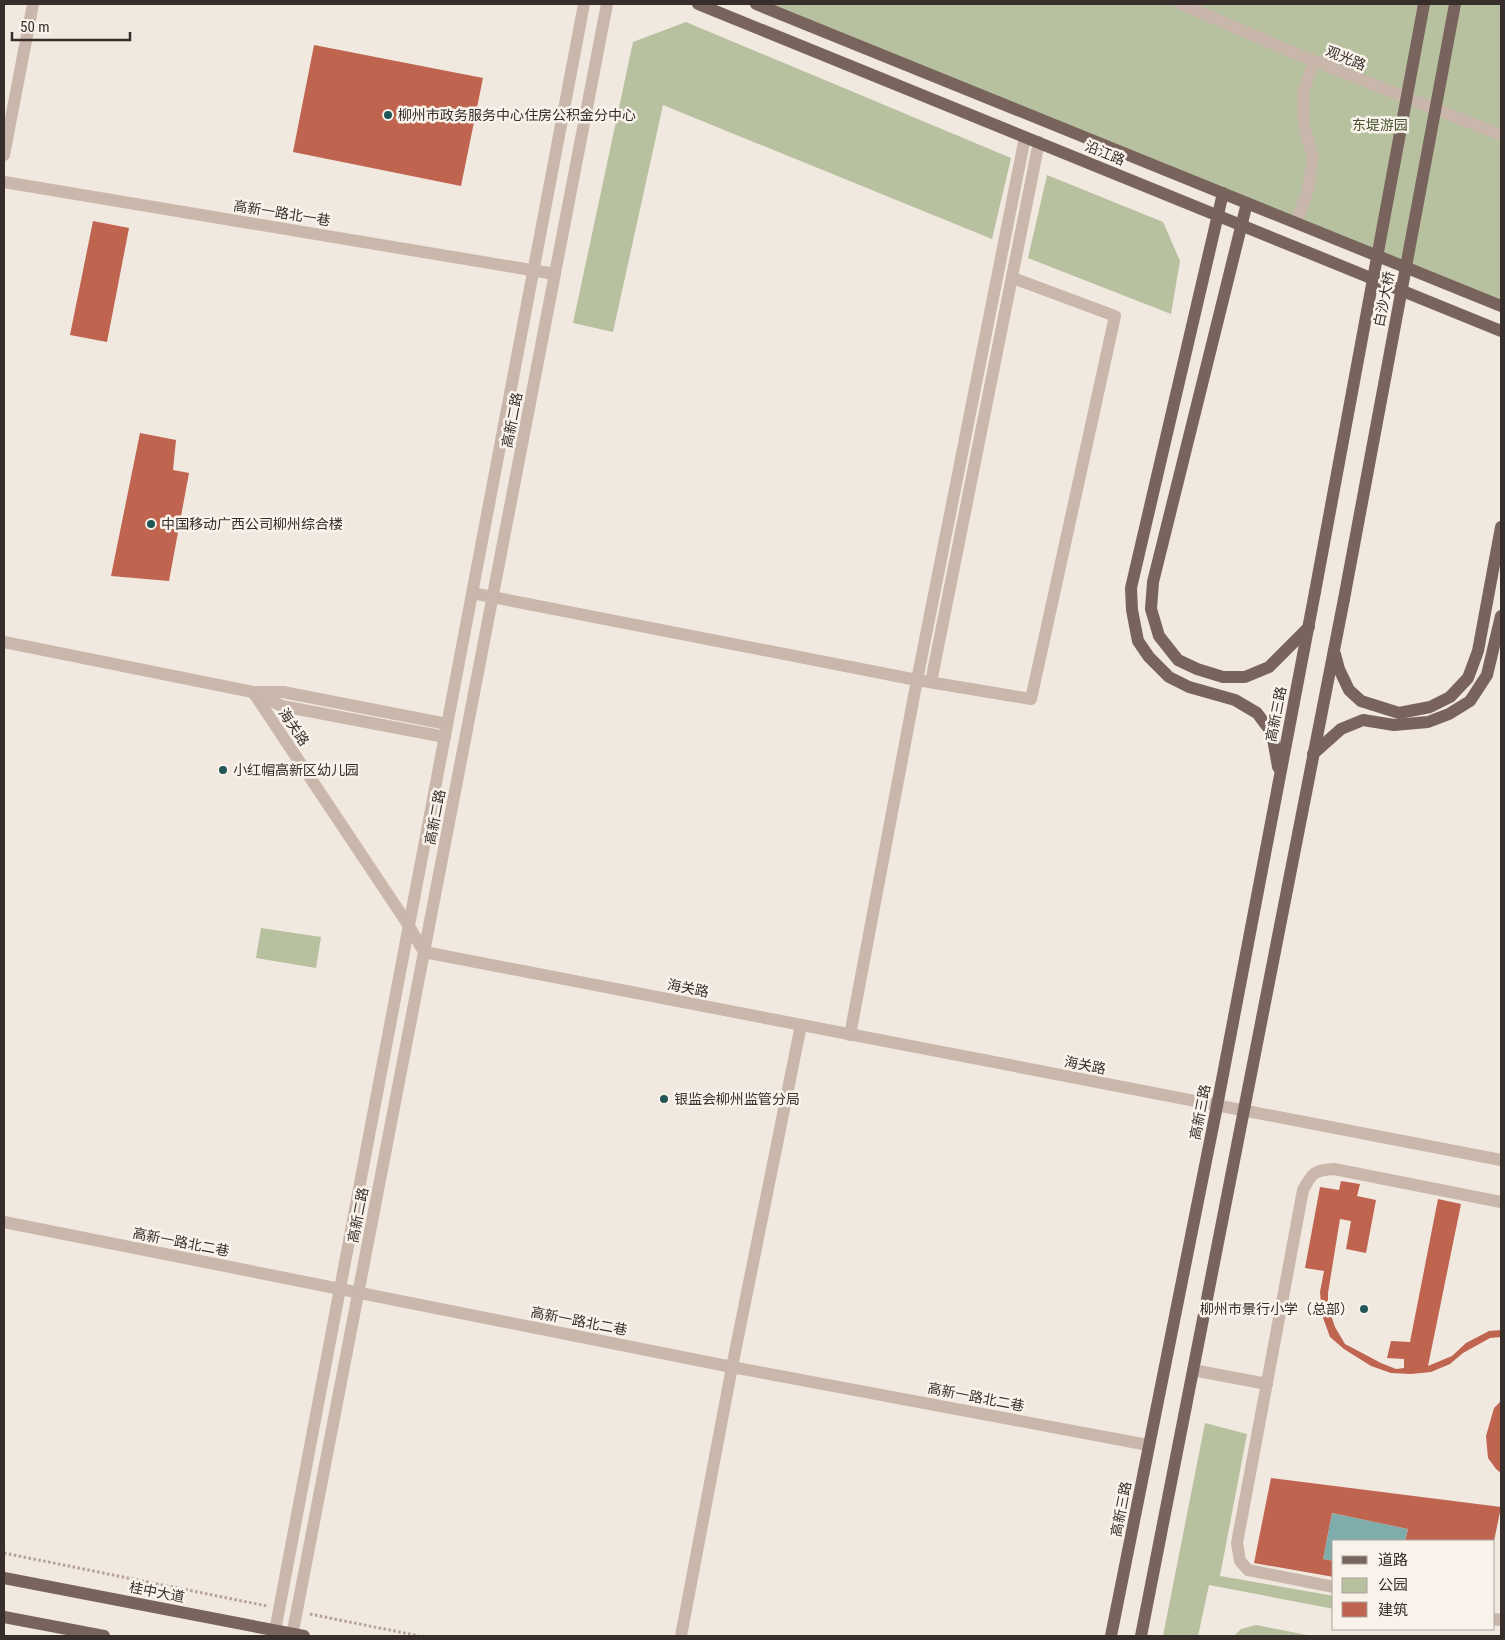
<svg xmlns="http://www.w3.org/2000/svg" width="1505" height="1640" font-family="'Roboto Condensed','Noto Sans SC',sans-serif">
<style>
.green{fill:#b7c09f}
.water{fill:#7fadac}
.building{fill:#bf644f}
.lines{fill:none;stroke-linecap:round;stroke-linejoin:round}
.path{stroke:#b5a195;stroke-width:3;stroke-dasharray:2.5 2.5;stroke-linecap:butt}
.minor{stroke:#c9b7ab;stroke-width:12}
.major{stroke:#78645c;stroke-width:12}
.major-bridge{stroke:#78645c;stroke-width:12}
.poi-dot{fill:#215657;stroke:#f9f2eb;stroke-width:2}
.labels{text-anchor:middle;stroke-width:5;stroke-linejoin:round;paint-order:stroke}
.street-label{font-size:14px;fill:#372d2a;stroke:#f9f2eb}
.poi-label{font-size:14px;fill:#372d2a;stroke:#f9f2eb;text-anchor:start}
.park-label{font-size:14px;fill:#49542f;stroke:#f9f2eb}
</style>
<rect width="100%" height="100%" fill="#f1e8df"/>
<!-- green -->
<g class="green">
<path d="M756,4H1501V306Z"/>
<path d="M686,22L1011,158L992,239L663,105L613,332L573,323L633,42Z"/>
<path d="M1047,175L1163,222L1180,261L1171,314L1028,258Z"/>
<path d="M261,928L321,937L316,968L256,958Z"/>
<path d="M1205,1423L1247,1434L1220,1576L1334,1596V1609L1209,1585L1198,1636H1163Z"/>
<path d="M1256,1625L1312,1636H1234L1241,1629Z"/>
</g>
<!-- water -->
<path class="water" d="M1332,1513L1408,1529L1405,1541H1334V1561L1323,1559Z"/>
<!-- building -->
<g class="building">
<path d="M314,45L483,78L461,186L293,152Z"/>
<path d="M93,221L129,228L107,342L70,335Z"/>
<path d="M140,433L176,440L173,470L189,473L169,581L111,576Z"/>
<path d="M1341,1181L1360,1184L1357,1196L1376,1200L1366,1253L1346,1249L1351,1221L1340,1219L1328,1293V1307L1335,1327L1345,1344L1381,1363L1396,1369L1404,1368V1359L1387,1358L1391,1341L1410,1342L1438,1199L1461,1204L1428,1366L1452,1356L1466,1343L1489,1331L1501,1330V1337L1490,1338L1463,1353L1450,1364L1431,1372L1411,1374L1391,1373L1371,1366L1344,1349L1330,1337L1322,1315L1320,1292L1324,1271L1305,1268L1320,1187L1339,1190Z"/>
<path d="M1501,1401V1473L1496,1469L1488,1458L1486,1436L1494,1408Z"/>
<path d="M1271,1478L1501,1507L1494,1541H1405L1408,1529L1332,1513L1323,1559L1334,1561V1577L1254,1563Z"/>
</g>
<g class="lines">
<!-- path -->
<g class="path">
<path d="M4,1553L267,1606"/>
<path d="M310,1614L419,1636"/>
</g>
<!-- minor -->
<g class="minor">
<path d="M1181,4L1292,52L1501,135"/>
<path d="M4,155L33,4"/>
<path d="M4,182L555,274"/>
<path d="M1296,222L1308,190L1313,156L1304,127L1303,93L1314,61"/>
<path d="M472,593L917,680L1031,699L1115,316L1013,278"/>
<path d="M4,642L253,692L409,926L424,952L1501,1160"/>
<path d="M931,682L1039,142"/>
<path d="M253,692L282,706L445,737"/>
<path d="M258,692H283L447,724"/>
<path d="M850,1035L917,680L1025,137"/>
<path d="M4,1222L732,1367L1148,1445"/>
<path d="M1193,1370L1267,1384"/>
<path d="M1334,1587L1248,1570L1240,1561L1237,1543L1303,1190C1312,1173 1314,1170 1334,1169L1501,1202"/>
<path d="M1494,1619L1501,1620"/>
<path d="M274,1636L584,4"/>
<path d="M292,1636L607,4"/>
<path d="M681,1636L732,1367L801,1025"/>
</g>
<!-- major -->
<g class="major">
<path d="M698,4L1501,331"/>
<path d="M756,4L1501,306"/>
<path d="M1223,193L1131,588L1132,610L1138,641L1149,657L1169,677L1189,687L1235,700L1257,713L1272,733L1278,767"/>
<path d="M1247,203L1153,582L1151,609L1159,636L1178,660L1197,669L1223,677H1245L1269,667L1309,627"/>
<path d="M1335,654L1339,669L1349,690L1361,701L1399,713L1430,707L1450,697L1468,678L1478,651L1501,527"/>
<path d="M1313,754L1341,729L1363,720L1394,725L1428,722L1449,714L1470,701L1487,675L1501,616"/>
<path d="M4,1578L304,1636"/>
<path d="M4,1617L104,1636"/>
<path d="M1111,1636L1217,1106L1315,592"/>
<path d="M1141,1636L1344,599"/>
</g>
<!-- major-bridge -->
<g class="major-bridge">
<path d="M1315,592L1424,4"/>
<path d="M1344,599L1455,4"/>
</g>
</g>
<!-- markers -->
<g class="poi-dot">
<circle cx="388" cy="115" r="5"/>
<circle cx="151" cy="524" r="5"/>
<circle cx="223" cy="770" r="5"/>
<circle cx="664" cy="1099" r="5"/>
<circle cx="1364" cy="1309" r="5"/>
</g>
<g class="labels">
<!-- street labels -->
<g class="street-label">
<text transform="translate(1346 58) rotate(22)" y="5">观光路</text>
<text transform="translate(1105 153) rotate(22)" y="5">沿江路</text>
<text transform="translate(282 213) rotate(9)" y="5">高新一路北一巷</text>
<text transform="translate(1384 299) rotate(-79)" y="5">白沙大桥</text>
<text transform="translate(512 420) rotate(-79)" y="5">高新二路</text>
<text transform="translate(1276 714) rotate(-79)" y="5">高新三路</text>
<text transform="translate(294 727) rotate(56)" y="5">海关路</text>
<text transform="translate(435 817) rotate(-79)" y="5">高新二路</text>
<text transform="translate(688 988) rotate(11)" y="5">海关路</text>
<text transform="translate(1085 1065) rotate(11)" y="5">海关路</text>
<text transform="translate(1200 1112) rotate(-79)" y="5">高新三路</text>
<text transform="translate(358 1215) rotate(-79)" y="5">高新二路</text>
<text transform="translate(181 1242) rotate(11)" y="5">高新一路北二巷</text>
<text transform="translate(579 1321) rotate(11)" y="5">高新一路北二巷</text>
<text transform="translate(976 1397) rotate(11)" y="5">高新一路北二巷</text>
<text transform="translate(1121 1509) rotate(-79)" y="5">高新三路</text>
<text transform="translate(157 1592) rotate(11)" y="5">桂中大道</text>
</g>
<!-- poi labels -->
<g class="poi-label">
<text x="398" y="120">柳州市政务服务中心住房公积金分中心</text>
<text x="161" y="529">中国移动广西公司柳州综合楼</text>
<text x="233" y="775">小红帽高新区幼儿园</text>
<text x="674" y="1104">银监会柳州监管分局</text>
<text x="1354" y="1314" text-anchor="end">柳州市景行小学（总部）</text>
</g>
<!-- park labels -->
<g class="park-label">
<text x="1380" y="130">东堤游园</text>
</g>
</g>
<!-- border -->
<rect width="1505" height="1640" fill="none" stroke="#372d2a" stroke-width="10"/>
<!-- legend -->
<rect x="1332" y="1540" width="162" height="90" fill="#f9f2eb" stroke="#aba39e"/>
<rect x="1342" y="1556" width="25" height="8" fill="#78645c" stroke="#aba39e"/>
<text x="1378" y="1565" font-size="15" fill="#372d2a">道路</text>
<rect x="1342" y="1578" width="25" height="15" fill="#b7c09f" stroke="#aba39e"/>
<text x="1378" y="1590" font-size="15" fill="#372d2a">公园</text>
<rect x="1342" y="1602" width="25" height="15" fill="#bf644f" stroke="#aba39e"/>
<text x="1378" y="1615" font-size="15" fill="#372d2a">建筑</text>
<!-- scale -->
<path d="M12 32v8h118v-8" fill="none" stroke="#372d2a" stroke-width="2.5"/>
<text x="20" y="32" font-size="15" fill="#372d2a" stroke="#f9f2eb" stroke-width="4" paint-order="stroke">50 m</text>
</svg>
